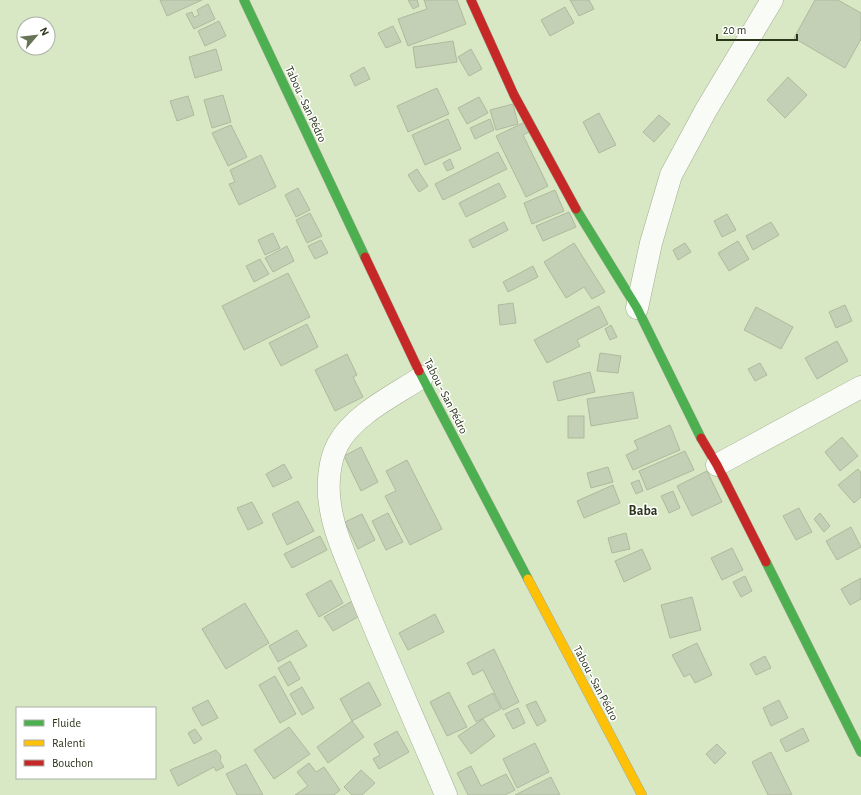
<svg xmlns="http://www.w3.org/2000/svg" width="861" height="795" font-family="'Alegreya Sans',sans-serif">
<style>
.building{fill:#c4d0b5;stroke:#aeba9d}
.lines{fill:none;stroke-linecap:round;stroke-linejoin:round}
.street-casing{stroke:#a0ac90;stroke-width:23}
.fast-casing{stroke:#a0ac90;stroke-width:10}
.slow-casing{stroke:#a0ac90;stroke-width:10}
.jam-casing{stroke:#a0ac90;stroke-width:10}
.street{stroke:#f9fcf6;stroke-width:22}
.fast{stroke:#4caf50;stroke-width:9}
.slow{stroke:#ffc107;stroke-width:9}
.jam{stroke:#c62828;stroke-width:9}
.labels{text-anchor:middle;stroke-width:3;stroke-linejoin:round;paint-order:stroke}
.street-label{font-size:12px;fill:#2b361b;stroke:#fff}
.quarter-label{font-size:14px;font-weight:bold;fill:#2b361b;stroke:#fff}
</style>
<rect width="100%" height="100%" fill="#d9e8c4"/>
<!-- building -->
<g class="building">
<path d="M160,0H202L167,16Z"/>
<path d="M408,0H417L419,6L413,9Z"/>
<path d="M424,0H457L466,24L408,46L398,19L427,9Z"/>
<path d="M570,0H589L594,9L579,16Z"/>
<path d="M815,0H838L861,13V39L845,68L794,38Z"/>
<path d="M208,4L215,19L194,29L186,14L192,12L194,17L199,15L197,10Z"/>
<path d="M565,7L574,23L550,36L541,20Z"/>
<path d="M219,21L226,36L205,46L198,31Z"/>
<path d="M393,26L401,42L386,48L378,33Z"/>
<path d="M453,41L457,62L416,68L413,47Z"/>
<path d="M216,49L222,70L195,78L189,57Z"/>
<path d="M471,49L482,69L469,76L458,57Z"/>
<path d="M364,67L370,79L355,86L350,75Z"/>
<path d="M788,77L807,95L785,118L767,100Z"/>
<path d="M437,88L449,114L408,132L397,106Z"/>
<path d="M223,95L231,122L212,128L204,100Z"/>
<path d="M188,96L194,115L177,121L170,101Z"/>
<path d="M479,97L488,113L467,124L458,108Z"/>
<path d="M513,104L518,124L496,130L490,110Z"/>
<path d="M599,113L616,145L599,153L583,122Z"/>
<path d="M659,115L670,124L654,142L643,132Z"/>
<path d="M448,119L461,149L425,165L412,135Z"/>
<path d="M490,119L494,130L475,139L470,128Z"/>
<path d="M525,122L529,132L523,135L548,186L526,197L496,136Z"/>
<path d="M231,125L247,157L228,166L212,133Z"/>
<path d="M498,152L507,169L443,200L435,184Z"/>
<path d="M261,155L276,187L239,205L229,184L235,182L230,170Z"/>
<path d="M450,159L454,168L447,171L443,163Z"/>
<path d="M417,169L428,186L419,192L408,175Z"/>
<path d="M499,183L506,197L466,217L459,203Z"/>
<path d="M298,188L310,210L296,217L285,195Z"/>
<path d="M555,190L564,211L532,224L524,203Z"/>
<path d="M569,212L576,227L543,241L536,226Z"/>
<path d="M310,213L322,236L307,243L296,220Z"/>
<path d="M727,214L736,230L722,237L714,221Z"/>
<path d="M504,222L508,230L473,248L469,240Z"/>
<path d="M771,222L779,235L753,250L746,236Z"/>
<path d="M273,233L280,248L265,255L258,240Z"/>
<path d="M321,240L328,253L315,259L308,246Z"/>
<path d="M738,241L749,259L729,271L718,253Z"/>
<path d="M574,243L605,292L592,299L584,287L566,298L544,262Z"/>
<path d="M685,243L691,252L678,260L673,250Z"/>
<path d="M287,246L294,261L273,272L265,258Z"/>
<path d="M260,259L269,274L254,282L246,266Z"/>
<path d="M533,266L538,277L508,292L503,282Z"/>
<path d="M288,273L310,317L244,350L222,306Z"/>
<path d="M513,303L516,323L500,325L498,305Z"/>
<path d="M845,305L852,321L836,328L829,312Z"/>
<path d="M599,306L608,324L577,340L580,346L547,363L534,340Z"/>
<path d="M756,307L793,327L781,349L744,330Z"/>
<path d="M307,324L318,347L281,366L269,343Z"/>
<path d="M611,325L617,337L610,340L605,329Z"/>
<path d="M837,341L848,361L817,379L805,358Z"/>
<path d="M600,353L621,356L618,373L597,371Z"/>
<path d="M347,354L357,375L353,377L363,397L335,411L315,370Z"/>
<path d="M760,363L767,375L755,381L748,369Z"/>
<path d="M590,372L595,392L558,401L553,382Z"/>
<path d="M633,392L638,418L591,426L587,399Z"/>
<rect x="568" y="416" width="16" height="22"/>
<path d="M670,425L680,450L633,470L626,455L638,449L634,441Z"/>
<path d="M842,437L858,456L840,471L825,452Z"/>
<path d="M361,447L378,482L361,491L344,456Z"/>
<path d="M685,451L694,470L647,490L639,471Z"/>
<path d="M407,460L442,529L410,545L385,496L396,491L386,471Z"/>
<path d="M284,464L292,478L273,487L266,474Z"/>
<path d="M608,467L613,482L591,488L587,473Z"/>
<path d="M858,469L861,473V497L854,503L838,485Z"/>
<path d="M707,471L722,502L692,516L677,486Z"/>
<path d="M639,480L643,491L636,494L631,483Z"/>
<path d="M613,485L620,503L584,518L577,501Z"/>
<path d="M673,491L680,508L669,513L661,496Z"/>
<path d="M298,501L314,531L287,545L272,514Z"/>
<path d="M252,502L263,523L248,530L237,508Z"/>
<path d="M799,508L812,532L796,540L783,516Z"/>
<path d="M388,513L403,542L386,550L372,521Z"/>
<path d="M820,513L830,526L824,532L814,519Z"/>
<path d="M362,514L375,540L358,549L345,522Z"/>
<path d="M851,527L861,547L837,560L826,541Z"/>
<path d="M626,533L630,549L612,553L608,538Z"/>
<path d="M320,536L327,550L292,568L284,554Z"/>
<path d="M732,548L743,570L722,580L711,558Z"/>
<path d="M642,549L651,569L624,582L615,561Z"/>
<path d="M745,576L752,591L741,597L733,582Z"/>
<path d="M861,578V599L850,605L841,589Z"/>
<path d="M331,580L343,603L319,617L306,594Z"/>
<path d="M692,597L701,630L670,638L661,605Z"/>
<path d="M354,600L363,614L333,631L324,617Z"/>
<path d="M245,603L269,643L226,669L202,629Z"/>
<path d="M435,614L444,632L408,650L399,633Z"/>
<path d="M297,630L307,646L278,662L269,646Z"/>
<path d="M697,643L712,675L695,683L690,674L684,677L672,655Z"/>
<path d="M494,649L519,702L503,710L483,670L473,675L467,663Z"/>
<path d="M765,656L771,668L756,675L750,664Z"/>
<path d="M290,661L300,679L288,686L278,668Z"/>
<path d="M275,676L296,714L280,723L259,685Z"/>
<path d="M369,682L381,705L352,721L340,699Z"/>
<path d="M302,687L314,708L302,715L290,694Z"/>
<path d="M449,692L467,727L447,736L430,702Z"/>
<path d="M493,693L501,709L476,722L468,706Z"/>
<path d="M208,700L218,718L202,726L192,708Z"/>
<path d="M779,700L788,718L771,726L763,708Z"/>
<path d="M536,701L546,721L537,726L526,705Z"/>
<path d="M518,708L525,723L513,729L505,714Z"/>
<path d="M483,719L495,736L471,754L458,736Z"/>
<path d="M352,721L364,737L328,763L317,747Z"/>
<path d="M289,727L310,754L274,779L254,750Z"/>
<path d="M803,728L809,741L786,752L780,740Z"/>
<path d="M195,729L202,739L194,744L188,733Z"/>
<path d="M397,731L409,752L379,769L373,759L380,755L374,744Z"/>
<path d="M535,743L549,772L517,788L503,759Z"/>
<path d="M717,744L726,753L715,764L706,754Z"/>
<path d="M216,750L221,756L220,761L224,767L216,771L214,767L178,786L170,770Z"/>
<path d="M771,752L792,795H768L752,762Z"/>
<path d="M309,763L316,772L324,767L340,790L334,795H295L308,786L297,772Z"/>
<path d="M246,764L263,795H237L226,774Z"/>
<path d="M471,766L481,786L506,774L515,790L505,795H468L457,773Z"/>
<path d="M361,770L375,783L362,795H352L344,787Z"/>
<path d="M551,777L560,795H515Z"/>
</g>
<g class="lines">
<defs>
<g id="street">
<path d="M637,308L651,243L671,175L706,110L772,0"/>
<path d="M422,377C395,395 353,415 338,444C329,460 327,486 330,504C334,535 350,566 361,595C388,662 418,728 446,795"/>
<path d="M717,465L861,387"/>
</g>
<g id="fast">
<path d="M244,0L365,257"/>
<path d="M576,209L637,308L701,438"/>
<path d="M419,371L528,579"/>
<path d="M766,562L861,752"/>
</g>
<path id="slow" d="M528,579L642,795"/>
<g id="jam">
<path d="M471,0L514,95L576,209"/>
<path d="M365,257L419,371"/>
<path d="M701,438L717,465L766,562"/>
</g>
</defs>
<!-- street casing -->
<use href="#street" class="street-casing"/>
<!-- fast casing -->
<use href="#fast" class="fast-casing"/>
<!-- slow casing -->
<use href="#slow" class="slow-casing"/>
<!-- jam casing -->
<use href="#jam" class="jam-casing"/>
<!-- street -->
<use href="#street" class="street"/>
<!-- fast -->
<use href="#fast" class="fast"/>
<!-- slow -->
<use href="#slow" class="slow"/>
<!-- jam -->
<use href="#jam" class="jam"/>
</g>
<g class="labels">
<!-- street labels -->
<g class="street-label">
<text transform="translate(306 104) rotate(65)" y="4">Tabou - San Pédro</text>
<text transform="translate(446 396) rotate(63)" y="4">Tabou - San Pédro</text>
<text transform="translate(596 683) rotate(62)" y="4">Tabou - San Pédro</text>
</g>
<!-- quarter labels -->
<g class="quarter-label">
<text x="643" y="515">Baba</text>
</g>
</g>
<!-- legend -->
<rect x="16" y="707" width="140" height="72" fill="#ffffff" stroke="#aaafa4"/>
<rect x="24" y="720" width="20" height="6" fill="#4caf50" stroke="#aaafa4"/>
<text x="52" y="727" font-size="12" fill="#2b361b">Fluide</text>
<rect x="24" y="740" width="20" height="6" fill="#ffc107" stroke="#aaafa4"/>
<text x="52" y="747" font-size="12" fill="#2b361b">Ralenti</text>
<rect x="24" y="760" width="20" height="6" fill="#c62828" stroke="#aaafa4"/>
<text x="52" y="767" font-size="12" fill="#2b361b">Bouchon</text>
<!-- north arrow -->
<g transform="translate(36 36) rotate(62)"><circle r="19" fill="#ffffff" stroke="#aaafa4"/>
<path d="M0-3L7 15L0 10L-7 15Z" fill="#687456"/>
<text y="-6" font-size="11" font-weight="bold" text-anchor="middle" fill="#2b361b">N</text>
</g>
<!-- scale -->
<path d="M717 34v6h80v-6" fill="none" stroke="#2b361b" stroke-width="2"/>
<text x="723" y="34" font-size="12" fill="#2b361b" stroke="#ffffff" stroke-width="3" paint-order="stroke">20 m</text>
</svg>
